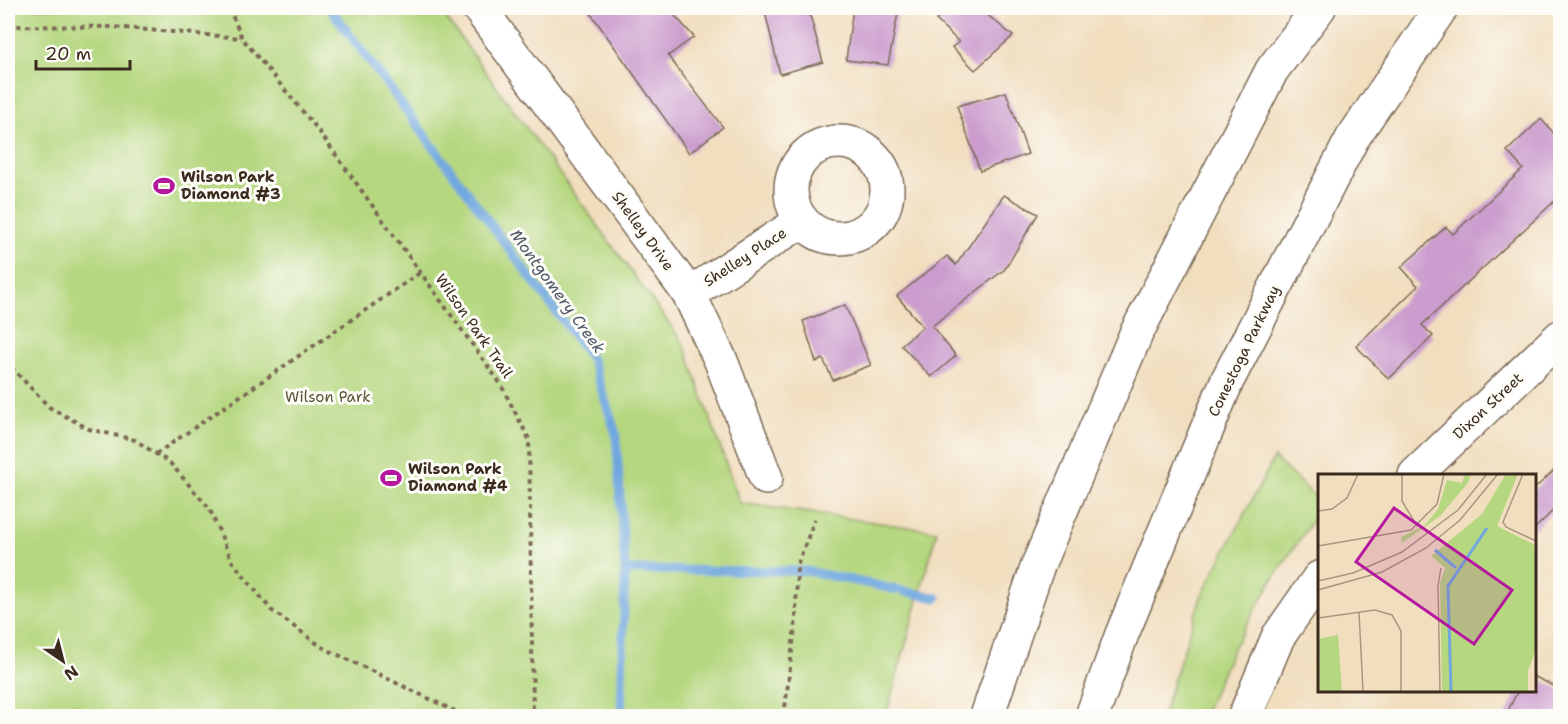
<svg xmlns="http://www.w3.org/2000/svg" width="1568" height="724" font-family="'Shantell Sans',sans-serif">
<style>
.park{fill:#b5d77f;stroke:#78804e;stroke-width:1.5}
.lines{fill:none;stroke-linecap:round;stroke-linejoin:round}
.stream{stroke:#71a7df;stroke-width:9}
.building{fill:#cb9ccd}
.minor-casing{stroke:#7b6956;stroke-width:36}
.highway-casing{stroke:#7b6956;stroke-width:36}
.path{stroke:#7b6956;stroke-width:4;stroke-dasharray:4.5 4.5;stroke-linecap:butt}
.minor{stroke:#fff;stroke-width:33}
.highway{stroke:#fff;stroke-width:33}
.labels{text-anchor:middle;stroke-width:6;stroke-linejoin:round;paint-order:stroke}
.poi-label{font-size:15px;font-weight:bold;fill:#3b2a1e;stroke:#fdfcf7;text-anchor:start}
.street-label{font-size:15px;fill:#3b2a1e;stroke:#fdfcf7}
.park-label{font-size:15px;fill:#5a5536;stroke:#fdfcf7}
.water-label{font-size:16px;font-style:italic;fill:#515c6b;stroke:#fdfcf7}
.inset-river{fill:none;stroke:#71a7df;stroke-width:3}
.inset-road{fill:none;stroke:#a8967f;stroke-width:1.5}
.view{fill:#b5179e;fill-opacity:0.15;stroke:#b5179e;stroke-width:3}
.inset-edge{fill:none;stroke:#3b2a1e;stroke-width:3}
</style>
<rect width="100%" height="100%" fill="#fdfcf7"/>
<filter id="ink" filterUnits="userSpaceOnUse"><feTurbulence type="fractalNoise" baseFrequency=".0167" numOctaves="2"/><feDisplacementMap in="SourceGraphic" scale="12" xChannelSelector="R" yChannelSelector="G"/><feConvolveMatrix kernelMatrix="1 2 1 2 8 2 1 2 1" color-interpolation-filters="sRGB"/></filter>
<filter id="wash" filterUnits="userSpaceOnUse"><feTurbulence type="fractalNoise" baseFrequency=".008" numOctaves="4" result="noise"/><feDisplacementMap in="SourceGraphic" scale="24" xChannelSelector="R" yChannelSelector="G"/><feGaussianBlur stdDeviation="1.35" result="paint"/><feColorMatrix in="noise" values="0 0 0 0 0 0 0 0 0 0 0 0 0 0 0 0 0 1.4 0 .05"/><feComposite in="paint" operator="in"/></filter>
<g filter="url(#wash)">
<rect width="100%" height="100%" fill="#f1debf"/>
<!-- park -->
<g class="park">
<path d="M8,8H439L684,344L740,503L937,531L886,716H8Z"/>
<path d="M1274,458L1319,500V511L1278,571L1233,648L1203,716H1162L1201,597Z"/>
</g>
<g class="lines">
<!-- stream -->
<g class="stream">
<path d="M330,8L592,360L616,434L625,570L621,716"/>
<path d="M625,570L807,571L937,598"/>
</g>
</g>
<g id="blocks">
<!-- building -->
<g class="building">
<path d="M587,8H668L694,37L668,56L723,127L689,153Z"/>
<path d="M782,8H808L823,62L780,74L765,12Z"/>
<path d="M853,8H899L888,65L846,60Z"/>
<path d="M950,8H979L1013,36L975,70L952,47L959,42L936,20Z"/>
<path d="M1006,92L1028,154L980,171L957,106Z"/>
<path d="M1541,119L1560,140V196L1422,325L1433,336L1389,379L1356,346L1418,286L1401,267L1446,227L1453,234L1523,169L1507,151Z"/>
<path d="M1004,195L1038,214L1005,269L932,326L956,356L931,377L901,345L923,327L897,296L947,256L956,265Z"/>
<path d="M845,305L871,365L833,380L823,359L816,362L803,321Z"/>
<path d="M1560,465V504L1533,530V490Z"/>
<path d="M1533,676L1560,689V717H1505L1518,690H1533Z"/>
</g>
</g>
</g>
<g filter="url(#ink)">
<use href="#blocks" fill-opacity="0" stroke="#7b6956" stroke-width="1.5"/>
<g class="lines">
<defs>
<g id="minor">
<path d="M479,8L689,294L721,361L766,478"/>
<circle cx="839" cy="190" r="48"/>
<path d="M689,294L802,221"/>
<path d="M1415,475L1560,337"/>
<path d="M1245,716L1278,637L1319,578"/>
</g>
<g id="highway">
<path d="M987,716L1038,565L1136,334L1272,70L1319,8"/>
<path d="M1092,716L1122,634L1227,381L1352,139L1441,8"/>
</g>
</defs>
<!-- minor casing -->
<use href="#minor" class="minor-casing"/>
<!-- highway casing -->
<use href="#highway" class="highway-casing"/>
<!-- path -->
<g class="path">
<path d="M229,8L242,38L318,130L500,383L529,439L533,716"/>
<path d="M8,26L113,27L242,38"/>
<path d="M8,359L11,367L49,407L89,429L135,440L170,463L209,508L232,561L271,610L322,647L465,716"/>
<path d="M156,454L421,272"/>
<path d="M784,716L796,619L797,566L815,519"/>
</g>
<!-- minor -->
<use href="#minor" class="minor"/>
<!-- highway -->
<use href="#highway" class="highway"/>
</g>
</g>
<!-- icons -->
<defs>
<symbol id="stadium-bare" viewBox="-9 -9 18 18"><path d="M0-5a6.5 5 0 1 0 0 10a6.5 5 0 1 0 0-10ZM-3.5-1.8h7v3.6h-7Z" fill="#b5179e" stroke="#fdfcf7" stroke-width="2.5" paint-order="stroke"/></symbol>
</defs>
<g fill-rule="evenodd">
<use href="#stadium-bare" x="149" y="171" width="30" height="30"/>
<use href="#stadium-bare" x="376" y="463" width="30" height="30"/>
</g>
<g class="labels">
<!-- poi labels -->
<g class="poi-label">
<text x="181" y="182">Wilson Park<tspan x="181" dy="17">Diamond #3</tspan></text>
<text x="408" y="474">Wilson Park<tspan x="408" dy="17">Diamond #4</tspan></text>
</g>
<!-- street labels -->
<g class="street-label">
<text transform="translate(643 231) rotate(54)" y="5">Shelley Drive</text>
<text transform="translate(745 257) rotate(-33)" y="5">Shelley Place</text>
<text transform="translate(474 326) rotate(55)" y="5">Wilson Park Trail</text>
<text transform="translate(1244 351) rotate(-64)" y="5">Conestoga Parkway</text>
<text transform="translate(1488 406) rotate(-43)" y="5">Dixon Street</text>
</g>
<!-- park labels -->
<g class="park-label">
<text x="328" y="402">Wilson Park</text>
</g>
<!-- water labels -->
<g class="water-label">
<text transform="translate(558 291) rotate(54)" y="6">Montgomery Creek</text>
</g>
</g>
<!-- overview -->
<g transform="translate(1318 474)">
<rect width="218" height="218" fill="#f1debf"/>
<path d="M20,161L24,217H0V165Z" fill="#b5d77f"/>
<path d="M147,0H153L150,9L122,42L84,69L83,63L106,52L120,35L129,6L144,9ZM188,0H200L179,52L217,71V178L210,197V217H124L122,109L127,94L113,82L164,40Z" fill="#b5d77f"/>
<path class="inset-river" d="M117,76L138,94M133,217L130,112L169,54"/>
<path class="inset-road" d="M84,0V27L99,52M205,0L185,48L188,53L218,67M0,37L14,35L29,24L40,0M0,72L93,56L119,30L126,0M0,107L35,99L84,78L140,36L169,0M0,116L64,98L108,74L142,46L180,0M41,138L45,217M0,144L57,136L74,141L83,157V217M122,217L120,112L123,94"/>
<path class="view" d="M76,34L194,116L156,170L38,88Z"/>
<rect width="218" height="218" class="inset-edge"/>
</g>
<!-- margin -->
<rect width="1568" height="724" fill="none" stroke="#fdfcf7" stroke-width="30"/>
<!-- north arrow -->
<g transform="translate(63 661) rotate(145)" stroke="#fdfcf7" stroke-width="4.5" paint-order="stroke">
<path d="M0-4.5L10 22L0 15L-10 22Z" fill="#3b2a1e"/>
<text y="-9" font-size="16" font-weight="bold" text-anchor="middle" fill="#3b2a1e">N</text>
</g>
<!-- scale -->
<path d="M36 60v9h94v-9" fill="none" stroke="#3b2a1e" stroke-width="3"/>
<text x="45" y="60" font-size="18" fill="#3b2a1e" stroke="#fdfcf7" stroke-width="4.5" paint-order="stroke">20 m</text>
</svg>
